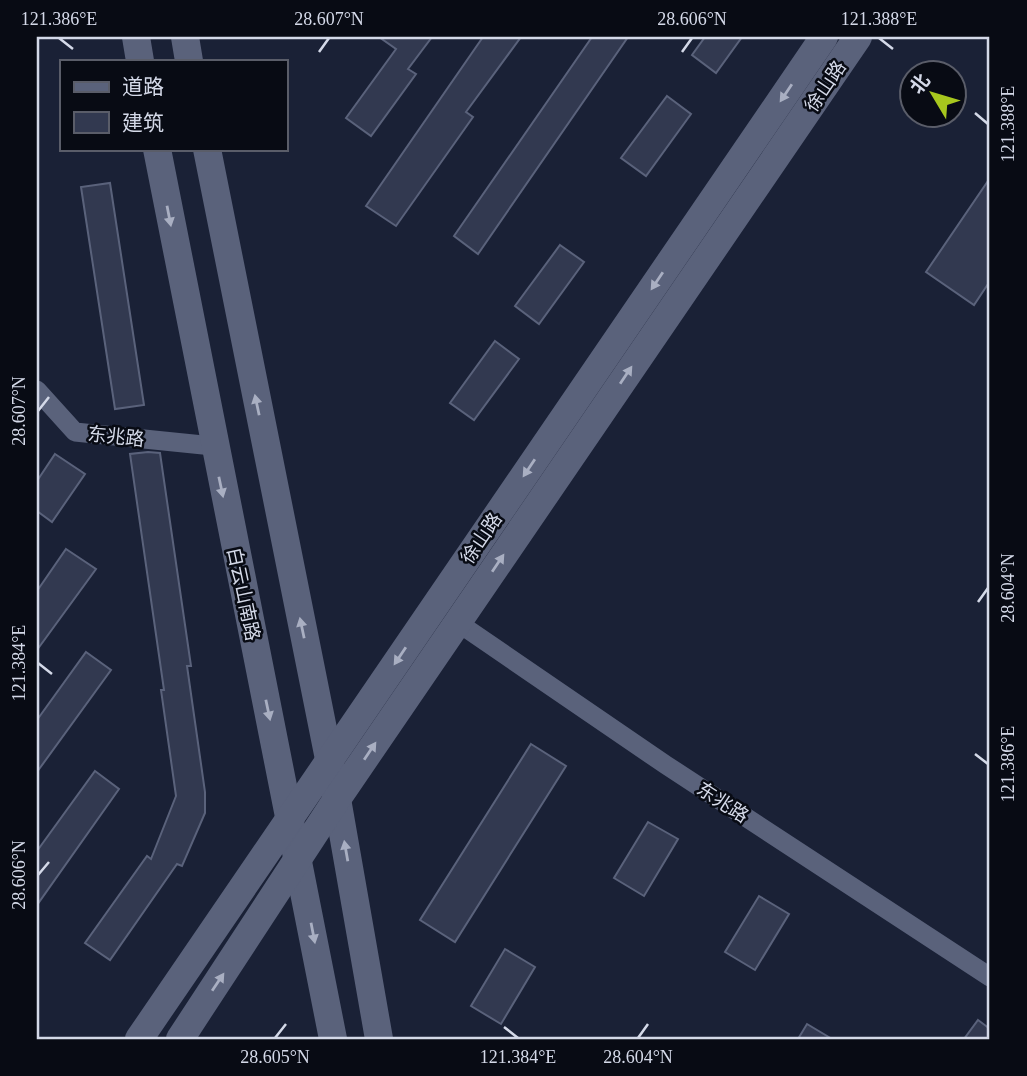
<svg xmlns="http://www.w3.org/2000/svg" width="1027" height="1076" font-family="'Times New Roman','Noto Sans SC',serif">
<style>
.building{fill:#323950;stroke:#5a627b;stroke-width:2}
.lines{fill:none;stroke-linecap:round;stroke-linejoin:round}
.street{stroke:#5a627b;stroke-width:19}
.secondary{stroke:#5a627b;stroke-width:28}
.oneway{fill:#a9afc2}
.ticks{fill:none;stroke:#d4d9e8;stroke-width:2.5}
.labels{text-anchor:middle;stroke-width:5;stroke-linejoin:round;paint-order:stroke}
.street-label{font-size:19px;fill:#d4d9e8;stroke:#080b14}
.neatline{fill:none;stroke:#d4d9e8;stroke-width:2.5}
.ticks-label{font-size:18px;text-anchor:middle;fill:#d4d9e8}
</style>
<rect width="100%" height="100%" fill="#1a2136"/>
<!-- building -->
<g class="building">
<path d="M379,37H432L408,69L416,74L371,136L346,118L396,49Z"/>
<path d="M483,37H521L466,112L473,117L396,226L366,206Z"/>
<path d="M592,37H628L478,254L454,236Z"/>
<path d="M705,37H742L716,73L692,55Z"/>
<path d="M667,96L691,114L646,176L621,158Z"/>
<path d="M990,178V281L974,305L926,272Z"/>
<path d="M110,183L144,405L115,409L81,187Z"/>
<path d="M560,245L584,262L539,324L515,306Z"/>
<path d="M495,341L519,359L474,420L450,403Z"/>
<path d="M148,452L160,453L191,666H187L205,792V813L182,866L177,864L110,960L85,943L147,856L151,859L176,796L161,690H164L130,454Z"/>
<path d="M55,454L85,474L52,522L37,511V481Z"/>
<path d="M66,549L96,569L37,650V591Z"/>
<path d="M86,652L111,670L37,772V720Z"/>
<path d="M531,744L566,766L455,942L420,920Z"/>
<path d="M95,771L119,789L37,905V851Z"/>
<path d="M648,822L678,839L644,896L614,878Z"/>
<path d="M759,896L789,914L755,970L725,952Z"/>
<path d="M505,949L535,967L501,1024L471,1006Z"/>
<path d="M978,1020L990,1029V1039H964Z"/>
<path d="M807,1024L832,1039H798Z"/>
</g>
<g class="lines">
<!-- street -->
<g class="street">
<path d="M37,390L75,432L213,446"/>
<path d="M457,622L666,765L990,977"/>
</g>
<!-- secondary -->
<g class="secondary">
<path d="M136,37L140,61"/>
<path d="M185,37L189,61"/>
<path d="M157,149C213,446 277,742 333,1039"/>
<path d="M207,149L337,799L379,1039"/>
<path d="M139,1039L824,37"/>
<path d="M180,1039L337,799L858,37"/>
</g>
</g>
<!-- one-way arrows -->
<defs><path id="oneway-solid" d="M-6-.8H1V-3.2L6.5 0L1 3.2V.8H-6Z" transform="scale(1.75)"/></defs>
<g class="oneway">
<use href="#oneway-solid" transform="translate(786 93) rotate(124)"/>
<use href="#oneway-solid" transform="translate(169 216) rotate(79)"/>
<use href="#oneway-solid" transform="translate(657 281) rotate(124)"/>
<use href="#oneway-solid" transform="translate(626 375) rotate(-56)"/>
<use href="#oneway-solid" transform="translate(257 405) rotate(-102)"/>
<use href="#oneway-solid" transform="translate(529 468) rotate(124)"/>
<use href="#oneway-solid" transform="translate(221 487) rotate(78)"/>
<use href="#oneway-solid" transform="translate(498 563) rotate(-56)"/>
<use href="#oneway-solid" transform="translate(302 628) rotate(-102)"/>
<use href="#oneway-solid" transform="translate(400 656) rotate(124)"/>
<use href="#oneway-solid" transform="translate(268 710) rotate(78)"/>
<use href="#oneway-solid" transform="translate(370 751) rotate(-56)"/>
<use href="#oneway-solid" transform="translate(346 851) rotate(-100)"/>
<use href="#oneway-solid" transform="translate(313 933) rotate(79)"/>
<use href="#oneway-solid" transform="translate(218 982) rotate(-56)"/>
</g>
<!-- ticks -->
<path class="ticks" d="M59,38L73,49M879,38L893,49M319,52L329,38M682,52L692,38M975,113L988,124M38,411L49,397M978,602L988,588M38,663L52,674M975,754L988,764M38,875L49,862M504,1027L518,1038M275,1038L286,1024M638,1038L648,1024"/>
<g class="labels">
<!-- street labels -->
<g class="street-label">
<text transform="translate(825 86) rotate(-56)" y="7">徐山路</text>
<text transform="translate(116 436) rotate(6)" y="7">东兆路</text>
<text transform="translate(481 538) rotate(-56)" y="7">徐山路</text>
<text transform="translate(244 594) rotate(78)" y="7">白云山南路</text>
<text transform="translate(723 802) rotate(33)" y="7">东兆路</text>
</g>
</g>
<!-- border -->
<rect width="1027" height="1076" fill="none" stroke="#080b14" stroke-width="77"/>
<!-- legend -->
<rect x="60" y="60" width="228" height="91" fill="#080b14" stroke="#5a5d69" stroke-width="2"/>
<rect x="74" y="82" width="35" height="10" fill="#5a627b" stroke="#5a5d69" stroke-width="2"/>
<text x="122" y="94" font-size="21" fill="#d4d9e8">道路</text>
<rect x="74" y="112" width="35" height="21" fill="#323950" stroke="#5a5d69" stroke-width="2"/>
<text x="122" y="130" font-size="21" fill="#d4d9e8">建筑</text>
<!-- north arrow -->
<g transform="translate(933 94) rotate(308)"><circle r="33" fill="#080b14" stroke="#5a5d69" stroke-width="2"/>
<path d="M0-5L12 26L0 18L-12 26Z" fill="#a7c71e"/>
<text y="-10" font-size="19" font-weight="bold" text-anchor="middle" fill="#d4d9e8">北</text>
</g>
<rect x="38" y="38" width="950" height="1000" class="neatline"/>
<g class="ticks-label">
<text x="59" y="25">121.386°E</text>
<text x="329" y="25">28.607°N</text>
<text x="692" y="25">28.606°N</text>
<text x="879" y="25">121.388°E</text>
<text transform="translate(1008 124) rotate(-90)" y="6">121.388°E</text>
<text transform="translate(19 411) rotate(-90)" y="6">28.607°N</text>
<text transform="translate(1008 588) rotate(-90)" y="6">28.604°N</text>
<text transform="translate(19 663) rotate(-90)" y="6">121.384°E</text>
<text transform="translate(1008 764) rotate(-90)" y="6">121.386°E</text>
<text transform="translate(19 875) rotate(-90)" y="6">28.606°N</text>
<text x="275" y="1063">28.605°N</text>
<text x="518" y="1063">121.384°E</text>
<text x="638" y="1063">28.604°N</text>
</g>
</svg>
